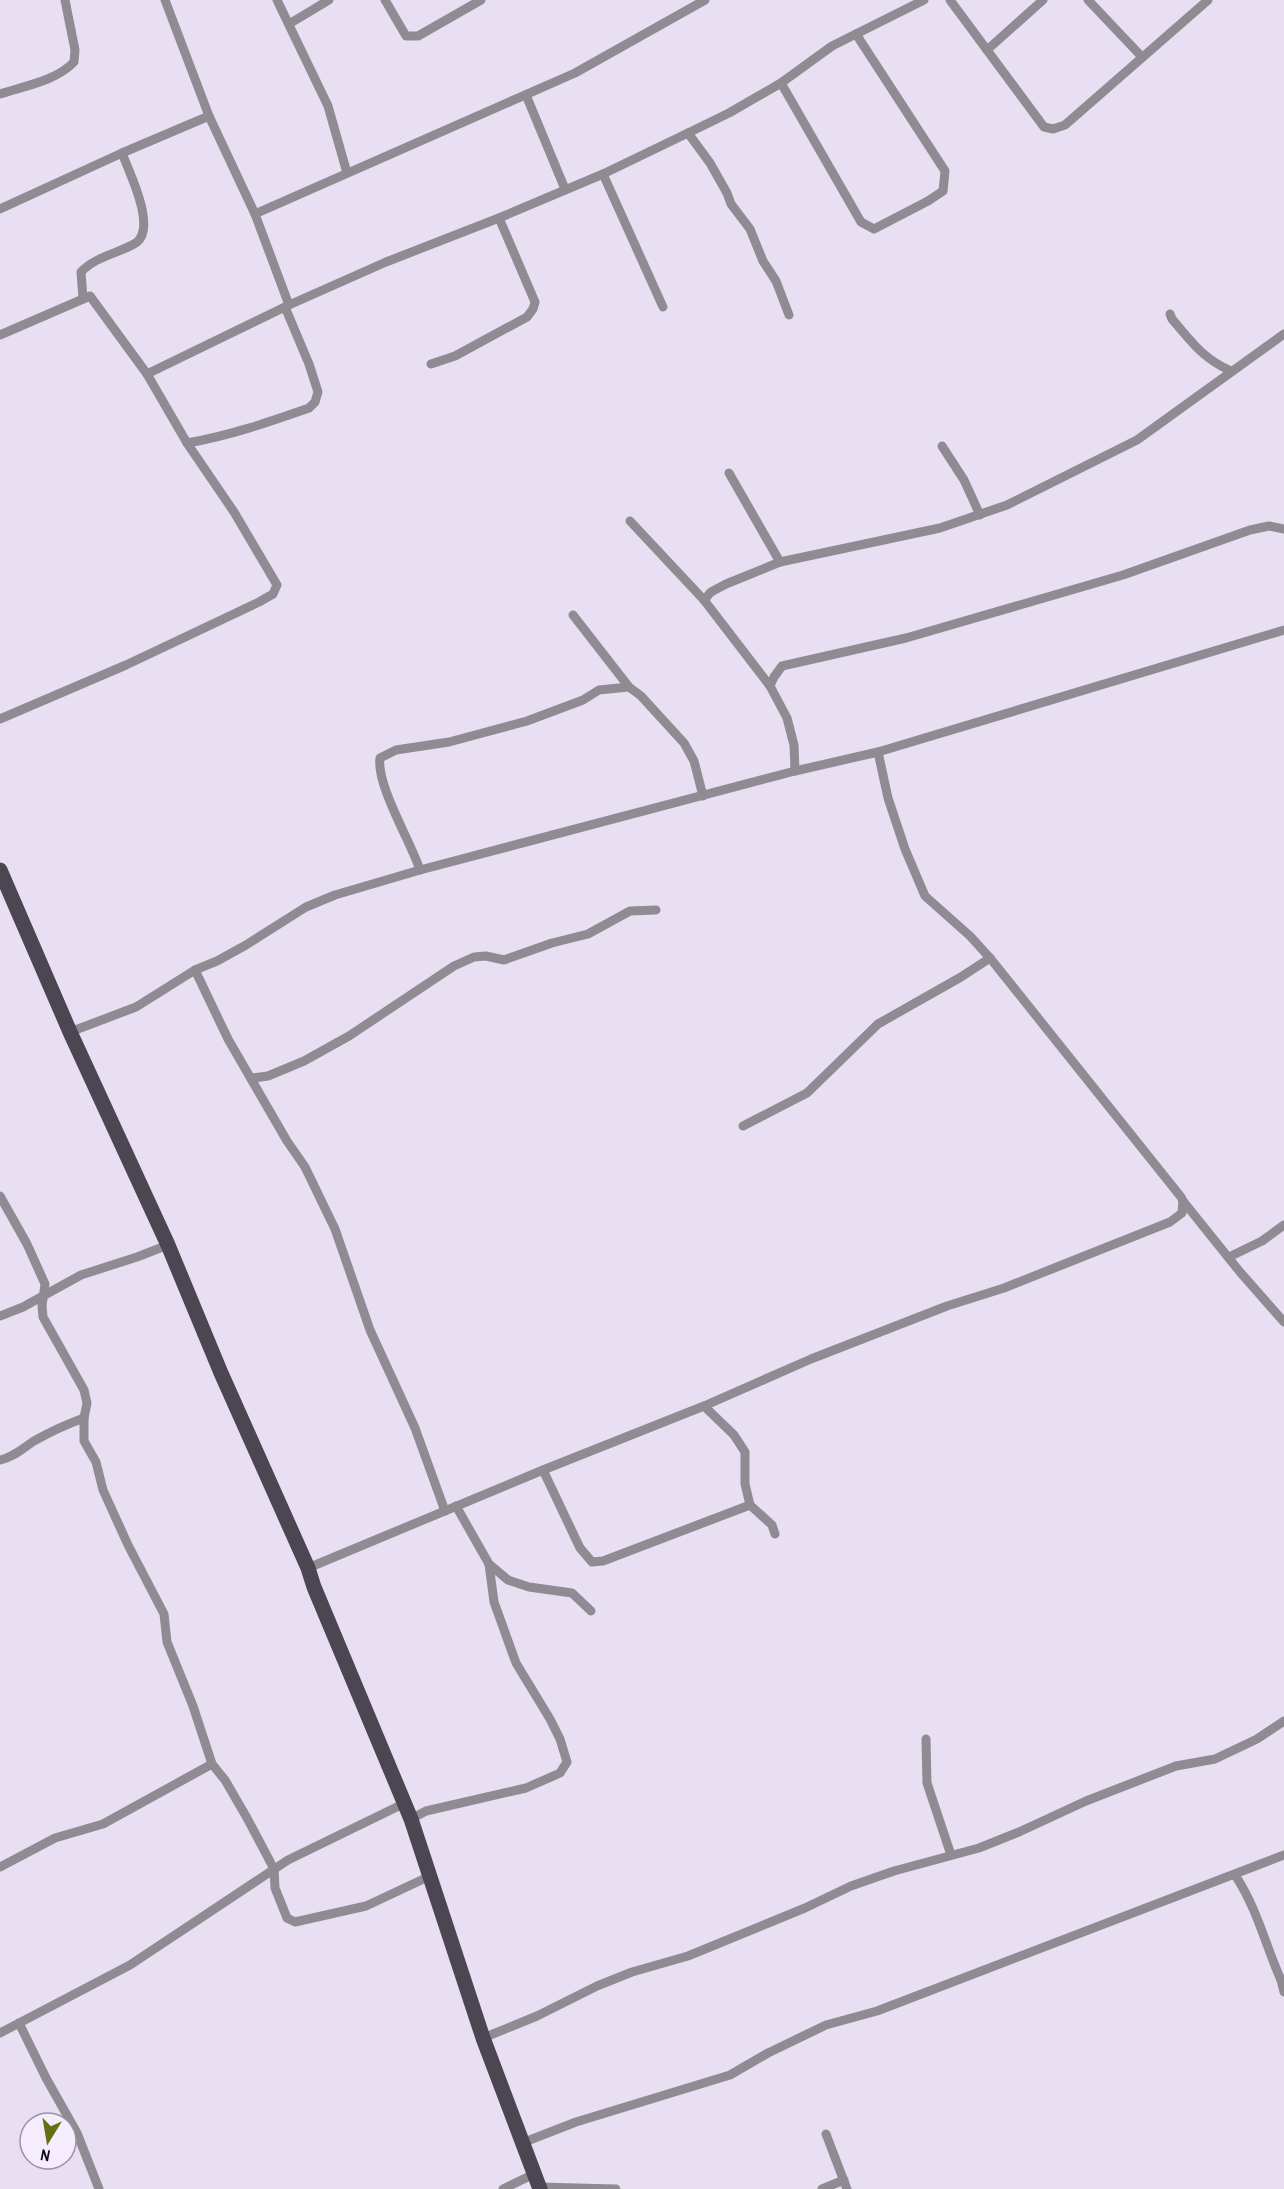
<svg xmlns="http://www.w3.org/2000/svg" width="1284" height="2189" font-family="'Archivo Narrow',sans-serif">
<style>
.lines{fill:none;stroke-linecap:round;stroke-linejoin:round}
.street{stroke:#8f8b93;stroke-width:9}
.primary{stroke:#4c4552;stroke-width:15}
</style>
<rect width="100%" height="100%" fill="#e9dff2"/>
<g class="lines">
<!-- street -->
<g class="street">
<path d="M165,0L209,116L255,214L289,305"/>
<path d="M277,0L328,106L347,173"/>
<path d="M385,0L406,36H418L481,0"/>
<path d="M950,0L1044,127L1053,129L1065,125L1208,0"/>
<path d="M1088,0L1142,57"/>
<path d="M289,24L329,0"/>
<path d="M987,50L1043,0"/>
<path d="M781,83L861,222L874,229L928,201L943,191L945,171L856,34"/>
<path d="M0,94C24,86 56,81 74,62L75,50L65,0"/>
<path d="M526,95L565,189"/>
<path d="M688,133L710,163L727,193L731,204L750,229L763,261L776,281L789,315"/>
<path d="M603,174L663,307"/>
<path d="M0,209L122,153L209,116"/>
<path d="M255,214L575,73L705,0"/>
<path d="M83,299L81,272C95,257 116,254 134,244C159,231 129,172 122,153"/>
<path d="M1170,314L1172,319C1192,342 1202,358 1231,371"/>
<path d="M0,335L90,296L147,374L187,443L234,512L277,585L273,594L259,602L126,665L0,719"/>
<path d="M431,364L455,356L527,317L533,309L535,302L499,218"/>
<path d="M147,374L289,305L386,262L499,218L603,174L688,133L729,113L781,83L832,46L924,0"/>
<path d="M187,443C229,436 269,422 309,408L315,402L318,392L309,364L285,307"/>
<path d="M942,446L964,480L980,515"/>
<path d="M729,473L780,562"/>
<path d="M630,521L704,600L770,686L787,718L794,745L795,771"/>
<path d="M704,600L711,592L726,584L780,562L940,528L1007,505L1137,440L1284,334"/>
<path d="M573,615L629,687"/>
<path d="M770,686L774,677L782,666L906,638L1123,575L1250,530L1269,526L1284,529"/>
<path d="M420,870C411,842 376,785 380,758L396,750L449,742L527,721L583,700L599,690L629,687L641,696L684,743L694,761L703,796"/>
<path d="M195,970L228,1039L287,1141L305,1167L335,1229L370,1330L415,1428L445,1511"/>
<path d="M70,1032L136,1007L195,970L217,961L246,945L306,907L335,895L420,870L795,771L878,752L1284,630"/>
<path d="M253,1078L268,1076L304,1061L349,1036L454,966L474,957L486,956L504,960L552,943L588,934L630,911L656,910"/>
<path d="M743,1126L807,1093L878,1024L961,977L990,958L970,936L925,896L905,849L888,798L878,752"/>
<path d="M0,1196L27,1244L45,1284L42,1306L43,1317L84,1390L87,1403L84,1418V1441L96,1462L103,1490L128,1545L164,1614L167,1642L193,1706L212,1764L225,1780L247,1818L274,1869L275,1888L287,1918L295,1922L366,1906L430,1876"/>
<path d="M1183,1201L1240,1272L1284,1322"/>
<path d="M1229,1257L1262,1241L1284,1225"/>
<path d="M0,1316L23,1307L81,1275L137,1257L168,1245"/>
<path d="M704,1406L734,1435L745,1452V1484L750,1505L772,1525L775,1534"/>
<path d="M0,1460C14,1457 23,1448 34,1441C50,1432 67,1424 84,1418"/>
<path d="M543,1470L580,1548L592,1562L603,1561L750,1505"/>
<path d="M456,1506L489,1564L508,1580L529,1587L572,1593L591,1611"/>
<path d="M308,1568L543,1470L704,1406L811,1359L947,1306L1004,1288L1170,1222L1182,1213L1183,1201L1181,1197L990,958"/>
<path d="M926,1739L927,1783L951,1855"/>
<path d="M411,1819L426,1811L526,1788L560,1773L567,1762L560,1739L550,1719L516,1663L494,1602L489,1564"/>
<path d="M0,1867L55,1838L103,1824L212,1764"/>
<path d="M1235,1875C1257,1908 1265,1944 1281,1980L1284,1981"/>
<path d="M1281,1980L1284,1992"/>
<path d="M19,2023L46,2078L77,2133L99,2189"/>
<path d="M0,2033L130,1965L288,1860L405,1803"/>
<path d="M483,2038L537,2016L597,1986L632,1972L688,1956L805,1908L851,1886L894,1871L979,1848L1019,1832L1086,1801L1176,1766L1215,1759L1257,1739L1284,1721"/>
<path d="M826,2134L847,2189"/>
<path d="M522,2143L576,2122L730,2075L768,2053L826,2025L877,2011L1284,1855"/>
<path d="M539,2187L616,2189"/>
<path d="M503,2189L534,2174"/>
<path d="M822,2189L844,2180"/>
</g>
<!-- primary -->
<path class="primary" d="M0,870L70,1032L168,1245L221,1373L308,1568L314,1587L411,1819L483,2038L540,2189"/>
</g>
<!-- north arrow -->
<g transform="translate(48 2141) rotate(191)"><circle r="28" fill="#f5edfd" stroke="#9a94a0" stroke-width="1.5"/>
<path d="M0-4.5L10 22L0 15L-10 22Z" fill="#646e15"/>
<text y="-9" font-size="16" font-weight="bold" text-anchor="middle" fill="#120e15">N</text>
</g>
</svg>
